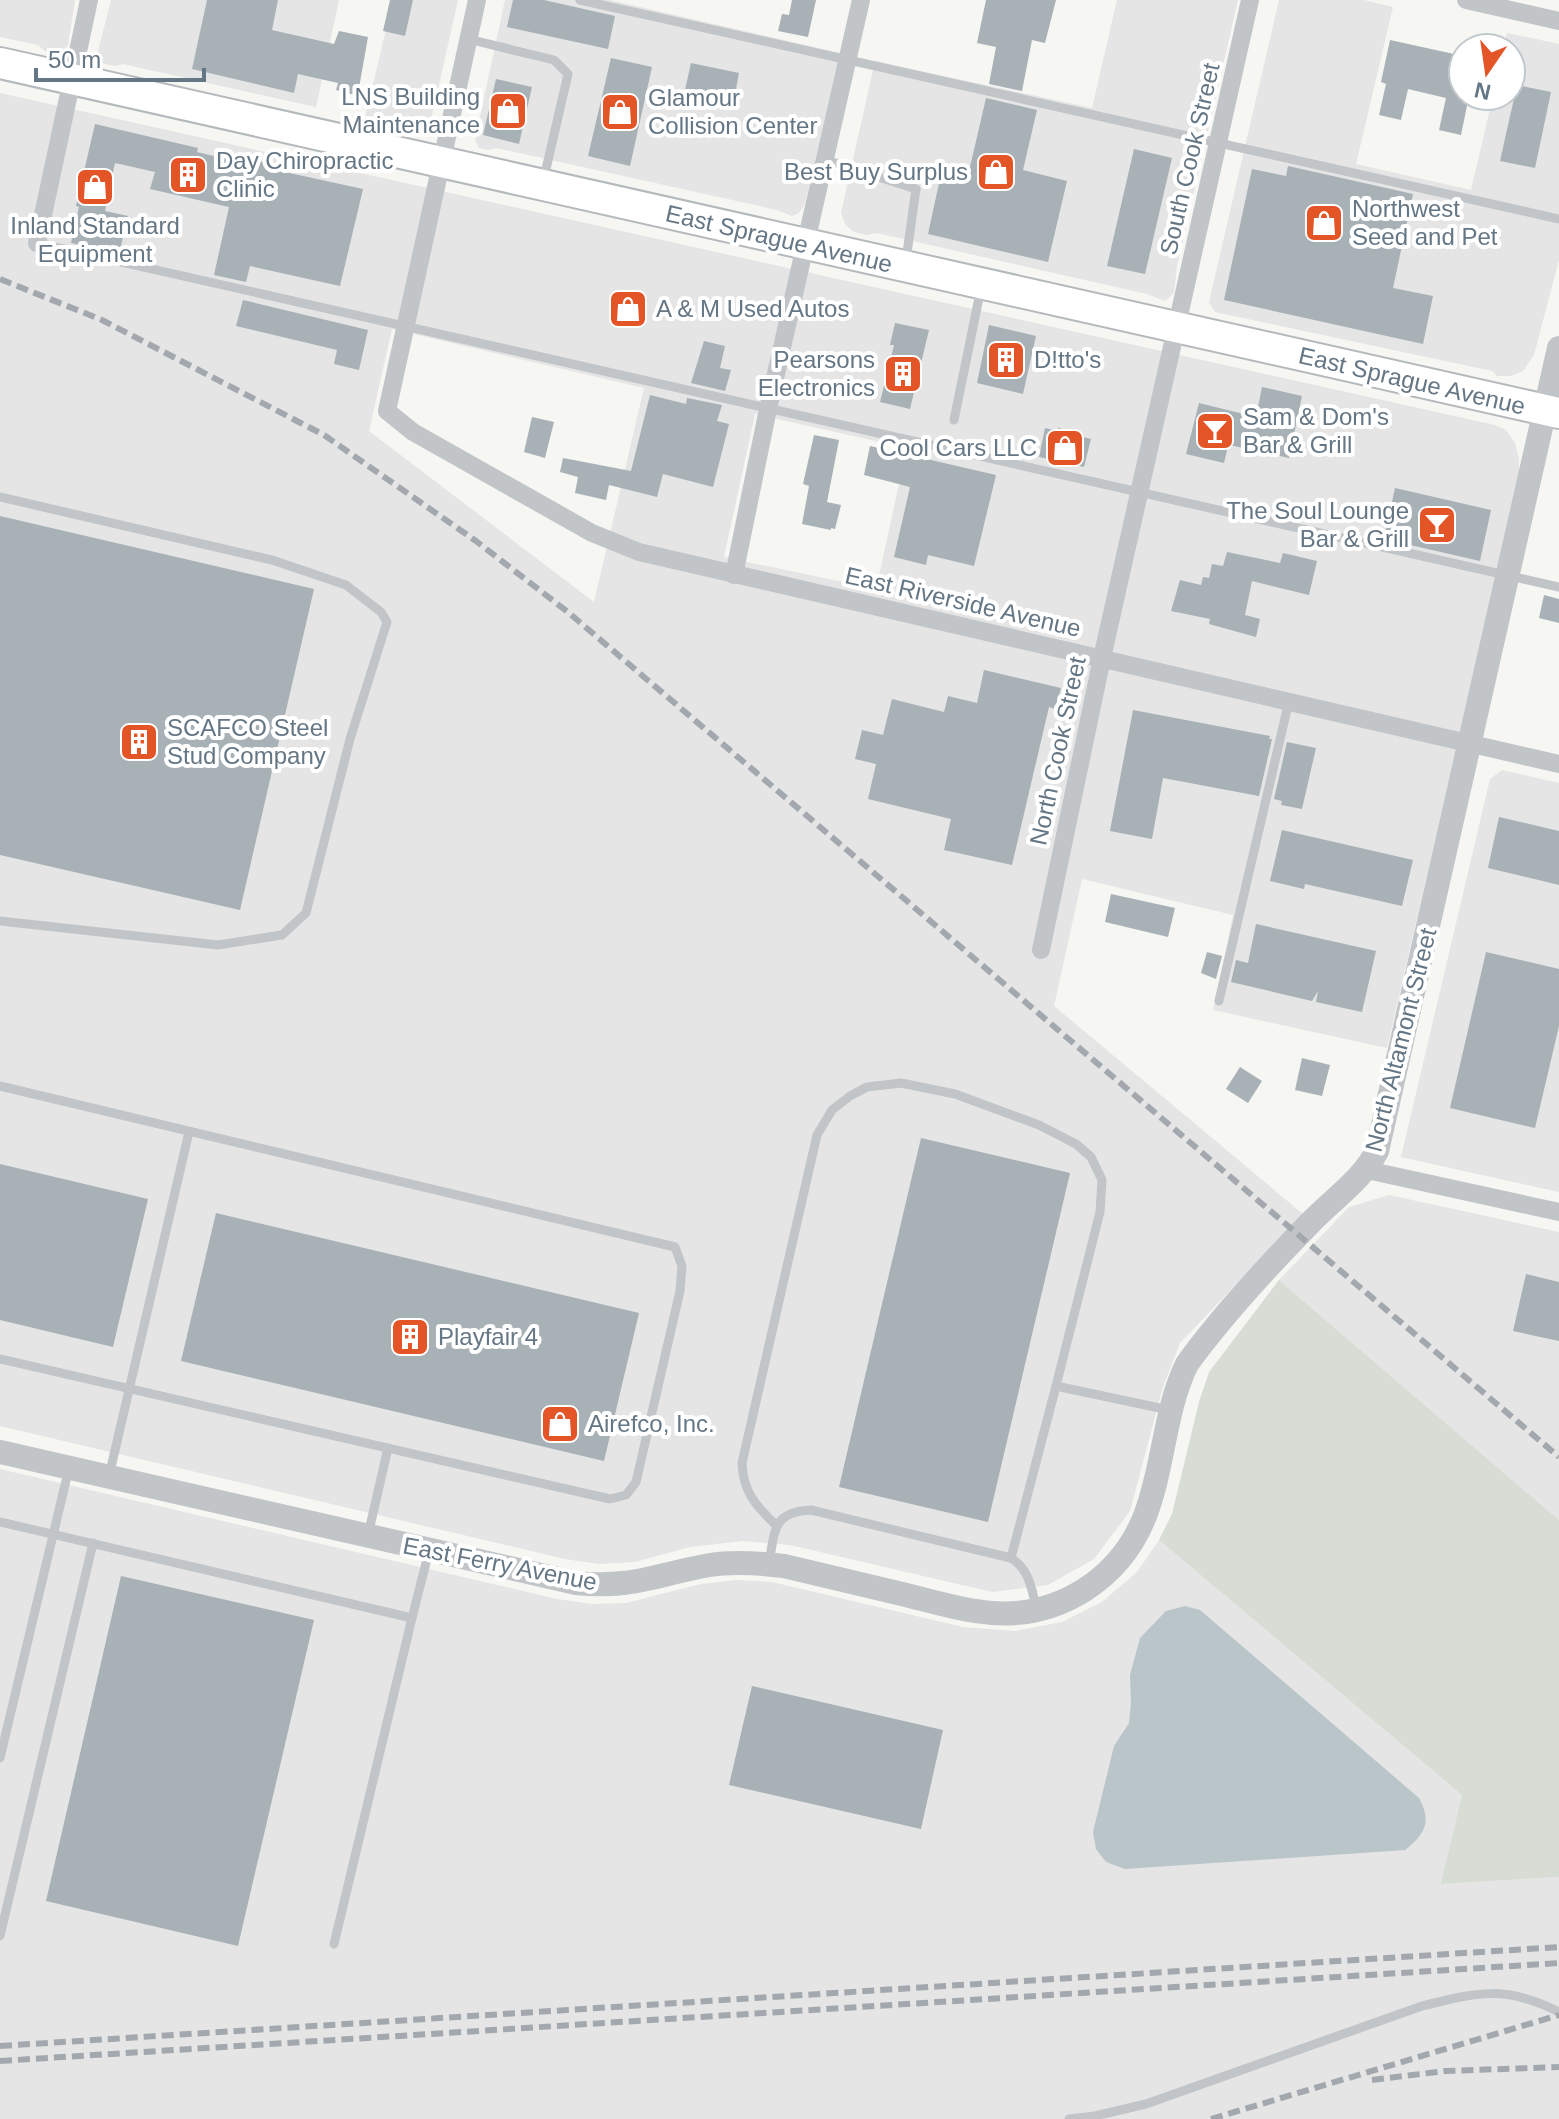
<svg xmlns="http://www.w3.org/2000/svg" width="1559" height="2119" font-family="Helvetica,sans-serif">
<style>
.built{fill:#e4e5e4;fill-rule:evenodd}
.green{fill:#d7ddd4}
.water{fill:#b9c5c9}
.building{fill:#a8b1b6}
.lines{fill:none;stroke-linecap:round;stroke-linejoin:round}
.primary-casing{stroke:#b4b9bc;stroke-width:34}
.service{stroke:#c1c5c8;stroke-width:9}
.minor{stroke:#c1c5c8;stroke-width:18}
.tertiary{stroke:#c1c5c8;stroke-width:24}
.primary{stroke:#fff;stroke-width:30}
.rail{stroke:#a2a8ae;stroke-width:6;stroke-dasharray:12 6;stroke-linecap:butt}
.labels{text-anchor:middle;stroke-width:8;stroke-linejoin:round;paint-order:stroke}
.poi-label{font-size:24px;fill:#657684;stroke:#fff;text-anchor:start}
.street-label{font-size:24px;fill:#657684;stroke:#fff}
</style>
<rect width="100%" height="100%" fill="#f6f6f3"/>
<!-- built -->
<g class="built">
<path d="M0,0H75L68,45L60,54L45,51L38,45L0,37Z"/>
<path d="M111,0H339L316,107L123,64L115,66L101,63L97,55Z"/>
<path d="M393,0H458L429,129L421,135L413,134L404,127L365,118Z"/>
<path d="M505,0H610L840,53L805,203L799,213L792,216L777,210L497,148L488,150L479,148L475,140Z"/>
<path d="M1117,0H1238L1177,266L1174,293L1165,301L1147,294L877,233L867,235L854,232L845,224L841,213L875,61L1092,108Z"/>
<path d="M1279,0H1364L1393,7L1356,164L1471,190L1493,96H1511V48H1503L1507,33L1559,44V260L1534,355L1523,371L1511,376H1497L1492,371L1215,312L1209,302Z"/>
<path d="M0,93L1495,425L1506,430L1515,443L1519,459V476L1387,1048L1213,1010L1233,915L1082,879L1054,1006L1303,1214L1180,1343L1163,1387L1130,1511L1094,1559L1048,1585L992,1592L790,1545L743,1541L690,1547L635,1562L599,1564L565,1559L0,1426ZM392,329L644,388L594,602L369,431ZM755,414L907,448L876,589L724,557Z"/>
<path d="M1502,770L1559,783V1192L1401,1157L1490,779Z"/>
<path d="M1389,1195L1559,1232V1520L1279,1280L1349,1207Z"/>
<path d="M0,1469L557,1599L592,1604L626,1603L701,1584L736,1580L772,1582L963,1627L1015,1631L1062,1622L1102,1602L1137,1572L1159,1540L1462,1795L1442,1884L1559,1877V2119H0Z"/>
</g>
<!-- green -->
<path class="green" d="M1279,1280L1559,1520V1877L1441,1884L1462,1795L1159,1540L1172,1514L1199,1402L1209,1372Z"/>
<!-- water -->
<path class="water" d="M1185,1606L1200,1610L1419,1798C1432,1822 1425,1834 1405,1850L1125,1869L1106,1862L1096,1849L1093,1832L1114,1746L1129,1723L1131,1703L1130,1675L1140,1638L1166,1611Z"/>
<!-- building -->
<g class="building">
<path d="M207,0H278L272,30L334,44L339,31L368,37L359,88L357,87L355,95L336,90L338,83L298,74L294,93L192,69Z"/>
<path d="M390,0H413L405,36L383,31Z"/>
<path d="M513,0H544L615,16L608,49L507,27Z"/>
<path d="M792,0H816L808,37L778,31L782,14L789,15Z"/>
<path d="M986,0H1056L1045,43L1032,40L1022,91L989,84L996,47L977,43Z"/>
<path d="M1390,40L1463,56V96H1469L1461,135L1439,130L1446,98L1408,89L1401,120L1379,115L1386,84L1381,82Z"/>
<path d="M611,58L652,67L630,166L588,156Z"/>
<path d="M691,63L739,73L734,100L685,90Z"/>
<path d="M496,79L532,87L519,144L483,135Z"/>
<path d="M1517,85L1551,92L1535,168L1500,161Z"/>
<path d="M986,98L1037,110L1023,170L1067,181L1048,262L928,234L941,174L967,180Z"/>
<path d="M95,124L198,148L197,152L239,162L240,157L273,164L271,169L363,189L340,286L250,266L246,282L214,275L229,207L150,189L155,172L115,163L105,211L128,216L119,254L71,243L79,207L76,206Z"/>
<path d="M1134,149L1172,158L1145,274L1107,266Z"/>
<path d="M1288,166L1413,194L1393,288L1433,296L1423,344L1224,300L1252,169L1286,176Z"/>
<path d="M243,300L368,330L359,370L334,364L337,350L236,326Z"/>
<path d="M895,323L929,330L910,409L880,402L894,345H890Z"/>
<path d="M989,325L1036,336L1023,394L977,383Z"/>
<path d="M704,341L725,346L720,368L731,370L725,391L691,383Z"/>
<path d="M1262,387L1302,396L1289,458L1234,446H1228L1224,463L1186,454L1199,403L1256,417Z"/>
<path d="M650,395L686,404L687,398L722,405L717,421L729,424L713,487L663,474L657,497L609,485L606,500L575,493L578,477L560,472L563,458L631,471Z"/>
<path d="M532,417L554,422L545,458L524,452Z"/>
<path d="M1045,428L1058,431V428L1080,433L1079,436L1091,439L1084,467L1039,457Z"/>
<path d="M814,435L839,440L827,502L841,505L835,529L831,528V530L802,524L809,486L803,484Z"/>
<path d="M870,446L996,475L974,566L928,555L926,565L894,557L910,487L864,475Z"/>
<path d="M1395,488L1491,510L1480,561L1384,539Z"/>
<path d="M0,516L314,589L240,910L0,855Z"/>
<path d="M1227,552L1280,563L1283,553L1317,561L1309,595L1252,581L1245,615L1260,619L1256,637L1209,624L1210,619L1171,611L1180,580L1201,585L1203,577L1209,578L1212,564L1223,566Z"/>
<path d="M1544,595L1559,599V623L1539,618Z"/>
<path d="M984,670L1061,688L1055,709L1049,707L1012,865L944,850L951,819L868,799L876,764L855,759L862,730L883,735L892,699L944,712L948,696L977,703Z"/>
<path d="M1133,710L1270,736L1269,739H1272L1259,796L1163,778L1152,839L1110,831Z"/>
<path d="M1287,742L1316,748L1302,809L1281,805L1282,801L1274,799Z"/>
<path d="M1499,817L1559,831V885L1488,868Z"/>
<path d="M1282,830L1413,860L1402,906L1305,884L1304,889L1270,881Z"/>
<path d="M1111,894L1175,908L1168,937L1105,922Z"/>
<path d="M1256,924L1376,951L1362,1012L1316,1002L1318,991L1312,1001L1231,982L1236,960L1248,963Z"/>
<path d="M1207,952L1222,956L1216,979L1201,973Z"/>
<path d="M1486,952L1559,969V1026L1535,1128L1450,1108Z"/>
<path d="M1302,1058L1330,1065L1322,1096L1295,1090Z"/>
<path d="M1240,1067L1262,1081L1248,1103L1226,1089Z"/>
<path d="M921,1138L1070,1173L988,1522L839,1487Z"/>
<path d="M0,1164L148,1199L113,1347L0,1320Z"/>
<path d="M216,1213L639,1313L604,1461L181,1361Z"/>
<path d="M1526,1274L1559,1282V1341L1513,1331Z"/>
<path d="M121,1576L314,1620L238,1946L46,1901Z"/>
<path d="M752,1686L943,1730L921,1829L729,1785Z"/>
</g>
<g class="lines">
<defs>
<path id="primary" d="M0,63L1559,413"/>
</defs>
<!-- primary casing -->
<use href="#primary" class="primary-casing"/>
<!-- service -->
<g class="service">
<path d="M580,0L1559,219"/>
<path d="M468,39L554,60L568,74L543,182"/>
<path d="M826,160L916,189L906,260"/>
<path d="M37,243L1559,587"/>
<path d="M954,420L981,288"/>
<path d="M0,497L272,560L346,585L381,612L387,622L350,739L306,913L282,935L218,945L0,921"/>
<path d="M1219,1001L1289,701"/>
<path d="M0,1086L675,1247L682,1266L680,1291L636,1482L626,1495L610,1499L0,1359"/>
<path d="M109,1476L189,1132"/>
<path d="M0,1522L412,1618L429,1551"/>
<path d="M776,1525C756,1506 743,1492 742,1463L817,1135L832,1110L850,1096L867,1087L901,1083L955,1094L1039,1125L1076,1144L1091,1157L1102,1180L1100,1212L1056,1386"/>
<path d="M368,1535L388,1448"/>
<path d="M1011,1558L1056,1386L1169,1410"/>
<path d="M769,1563C775,1531 772,1512 811,1510L1011,1558C1029,1569 1031,1587 1036,1606"/>
<path d="M0,1758L69,1468"/>
<path d="M0,1936L93,1543"/>
<path d="M334,1944L412,1618"/>
<path d="M1069,2119L1095,2116L1146,2104L1422,2006C1478,1992 1506,1985 1559,2012"/>
</g>
<!-- minor -->
<g class="minor">
<path d="M477,0L387,411L413,432L592,533L639,552L1559,764"/>
<path d="M1466,0L1559,21"/>
<path d="M37,243L89,0"/>
<path d="M734,575L768,409L861,0"/>
<path d="M1041,950L1102,658L1250,0"/>
<path d="M1367,1170L1559,1212"/>
</g>
<!-- tertiary -->
<path class="tertiary" d="M0,1452L576,1583C631,1589 658,1574 710,1565C734,1561 759,1563 784,1566C823,1575 863,1585 902,1594C931,1601 962,1611 992,1613C1059,1618 1120,1579 1145,1516C1164,1467 1164,1411 1187,1364C1223,1314 1267,1267 1310,1223C1333,1199 1362,1180 1377,1151L1559,348"/>
<!-- primary -->
<use href="#primary" class="primary"/>
<!-- rail -->
<g class="rail">
<path d="M0,279L102,320L324,435L476,541L569,613L1559,1457"/>
<path d="M0,2046L1559,1947"/>
<path d="M0,2061L1559,1963"/>
<path d="M1372,2080L1445,2071L1559,2067"/>
<path d="M1211,2119L1559,2015"/>
</g>
</g>
<!-- icons -->
<defs>
<symbol id="shop-square" viewBox="-11 -11 22 22"><rect x="-9" y="-9" width="18" height="18" rx="4" fill="#e35426" stroke="#fff"/><path d="M-5-2.5h2.3a2.7 3.5 0 0 1 5.4 0H5L5.5 6h-11ZM-1.5-2.5h3a1.5 2.3 0 0 0-3 0Z" fill="#fff"/></symbol>
<symbol id="building-square" viewBox="-11 -11 22 22"><rect x="-9" y="-9" width="18" height="18" rx="4" fill="#e35426" stroke="#fff"/><path d="M-4-6H4V6H1V3H-1V6H-4ZM-2.5-4.3h1.7v1.8h-1.7ZM.8-4.3h1.7v1.8H.8ZM-2.5-1h1.7V.8h-1.7ZM.8-1h1.7V.8H.8Z" fill="#fff"/></symbol>
<symbol id="bar-square" viewBox="-11 -11 22 22"><rect x="-9" y="-9" width="18" height="18" rx="4" fill="#e35426" stroke="#fff"/><path d="M-6-5H6L.8 .8V4.5H3.5V6h-7V4.5H-.8V.8Z" fill="#fff"/></symbol>
</defs>
<g fill-rule="evenodd">
<use href="#shop-square" x="486" y="89" width="44" height="44"/>
<use href="#shop-square" x="598" y="90" width="44" height="44"/>
<use href="#shop-square" x="974" y="150" width="44" height="44"/>
<use href="#building-square" x="166" y="153" width="44" height="44"/>
<use href="#shop-square" x="73" y="165" width="44" height="44"/>
<use href="#shop-square" x="1302" y="201" width="44" height="44"/>
<use href="#shop-square" x="606" y="287" width="44" height="44"/>
<use href="#building-square" x="984" y="338" width="44" height="44"/>
<use href="#building-square" x="881" y="352" width="44" height="44"/>
<use href="#bar-square" x="1193" y="409" width="44" height="44"/>
<use href="#shop-square" x="1043" y="426" width="44" height="44"/>
<use href="#bar-square" x="1415" y="503" width="44" height="44"/>
<use href="#building-square" x="117" y="720" width="44" height="44"/>
<use href="#building-square" x="388" y="1315" width="44" height="44"/>
<use href="#shop-square" x="538" y="1402" width="44" height="44"/>
</g>
<g class="labels">
<!-- poi labels -->
<g class="poi-label">
<text x="480" y="105" text-anchor="end">LNS Building<tspan x="480" dy="28">Maintenance</tspan></text>
<text x="648" y="106">Glamour<tspan x="648" dy="28">Collision Center</tspan></text>
<text x="216" y="169">Day Chiropractic<tspan x="216" dy="28">Clinic</tspan></text>
<text x="968" y="180" text-anchor="end">Best Buy Surplus</text>
<text x="1352" y="217">Northwest<tspan x="1352" dy="28">Seed and Pet</tspan></text>
<text x="95" y="234" text-anchor="middle">Inland Standard<tspan x="95" dy="28">Equipment</tspan></text>
<text x="656" y="317">A &amp; M Used Autos</text>
<text x="875" y="368" text-anchor="end">Pearsons<tspan x="875" dy="28">Electronics</tspan></text>
<text x="1034" y="368">D!tto's</text>
<text x="1243" y="425">Sam &amp; Dom's<tspan x="1243" dy="28">Bar &amp; Grill</tspan></text>
<text x="1037" y="456" text-anchor="end">Cool Cars LLC</text>
<text x="1409" y="519" text-anchor="end">The Soul Lounge<tspan x="1409" dy="28">Bar &amp; Grill</tspan></text>
<text x="167" y="736">SCAFCO Steel<tspan x="167" dy="28">Stud Company</tspan></text>
<text x="438" y="1345">Playfair 4</text>
<text x="588" y="1432">Airefco, Inc.</text>
</g>
<!-- street labels -->
<g class="street-label">
<text transform="translate(1190 159) rotate(-77)" y="8">South Cook Street</text>
<text transform="translate(779 239) rotate(13)" y="8">East Sprague Avenue</text>
<text transform="translate(1412 381) rotate(13)" y="8">East Sprague Avenue</text>
<text transform="translate(963 602) rotate(13)" y="8">East Riverside Avenue</text>
<text transform="translate(1058 751) rotate(-78)" y="8">North Cook Street</text>
<text transform="translate(1401 1040) rotate(-76)" y="8">North Altamont Street</text>
<text transform="translate(500 1564) rotate(11)" y="8">East Ferry Avenue</text>
</g>
</g>
<!-- north arrow -->
<g transform="translate(1487 72) rotate(193)"><circle r="38" fill="#ffffff" stroke="#c1c8ce" stroke-width="2"/>
<path d="M0-6L14 30L0 20L-14 30Z" fill="#e35426"/>
<text y="-12" font-size="22" font-weight="bold" text-anchor="middle" fill="#657684">N</text>
</g>
<!-- scale -->
<path d="M36 68v12h168v-12" fill="none" stroke="#657684" stroke-width="4"/>
<text x="48" y="68" font-size="24" fill="#657684" stroke="#ffffff" stroke-width="6" paint-order="stroke">50 m</text>
</svg>
